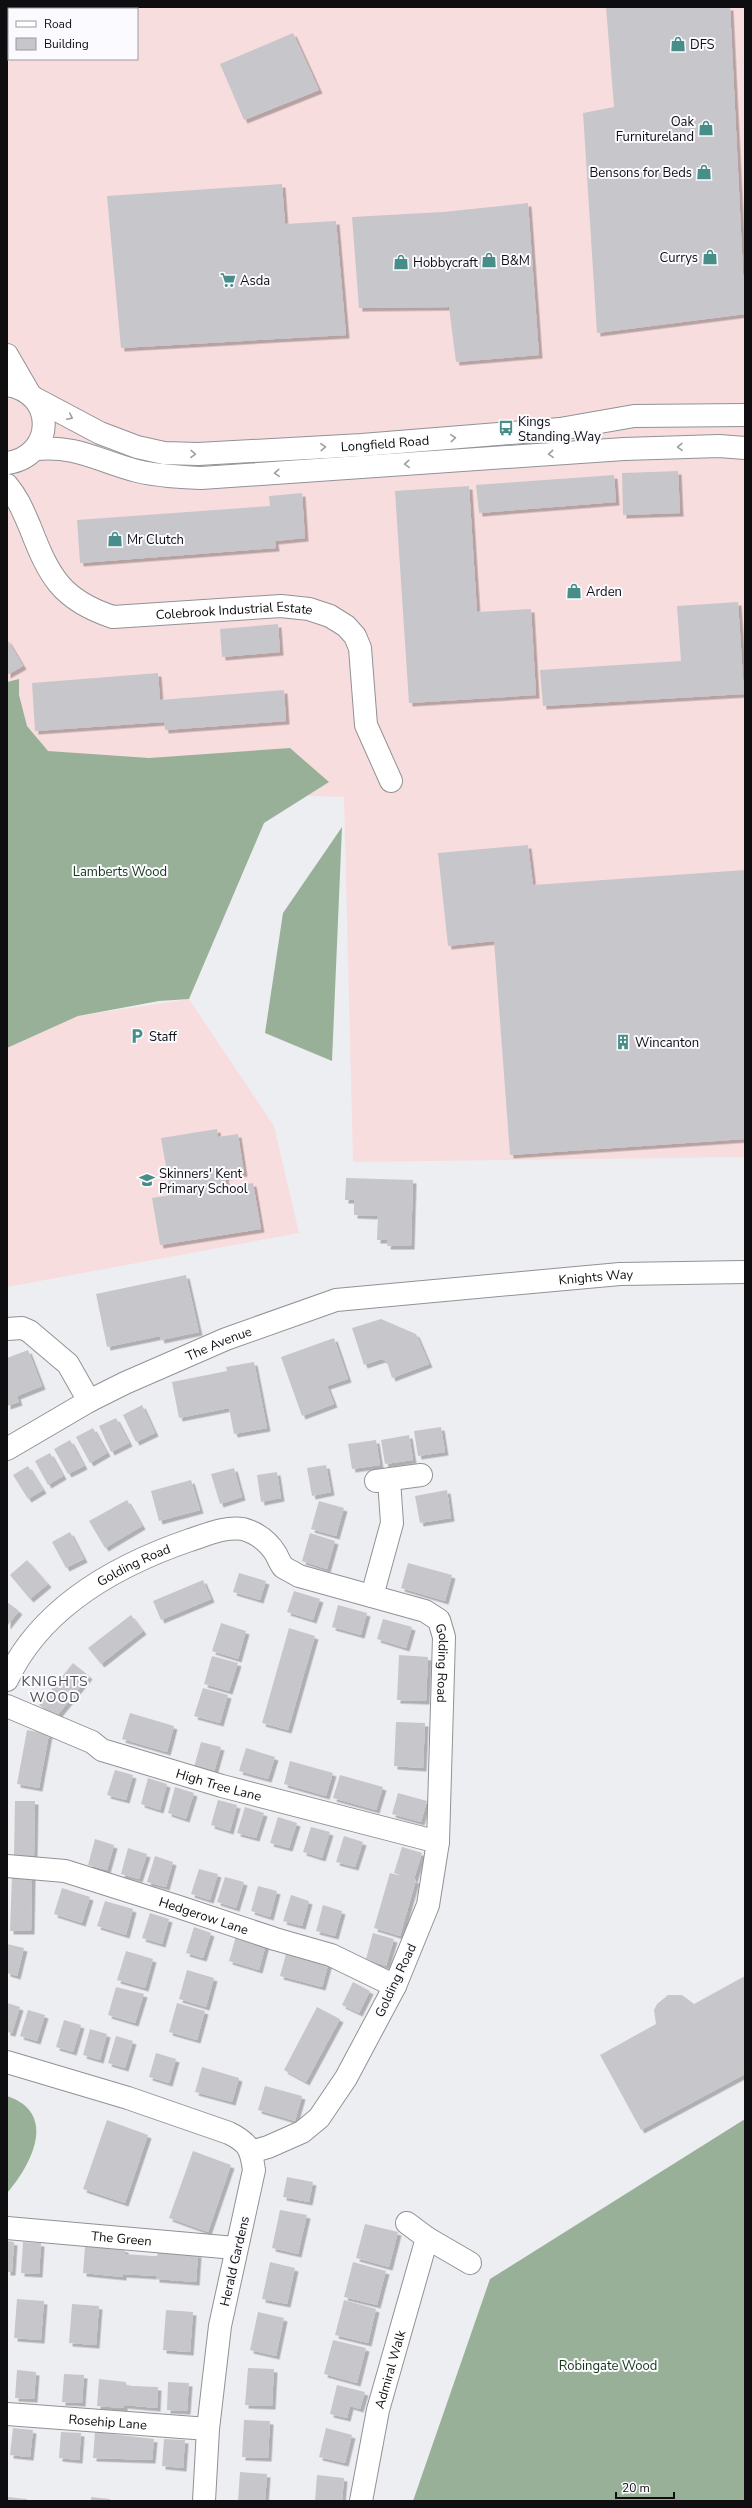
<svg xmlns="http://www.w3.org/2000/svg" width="752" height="2508" font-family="'Nunito Sans',sans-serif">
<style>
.industrial{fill:#f8ddde}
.forest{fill:#99b098}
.building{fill:#c7c7cb;filter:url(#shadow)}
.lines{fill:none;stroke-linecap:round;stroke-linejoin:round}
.minor-casing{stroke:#929296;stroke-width:24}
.minor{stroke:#fff;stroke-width:22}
.oneway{stroke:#9f9f9f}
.labels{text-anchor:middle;stroke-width:4;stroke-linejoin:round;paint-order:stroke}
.poi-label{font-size:13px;fill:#0e0e10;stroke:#fbfbff;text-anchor:start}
.street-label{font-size:13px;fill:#0e0e10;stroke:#fbfbff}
.park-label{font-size:13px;fill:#123614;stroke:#fbfbff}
.neighbourhood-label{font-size:14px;letter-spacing:1px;fill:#4f4f52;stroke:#fbfbff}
</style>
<defs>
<filter id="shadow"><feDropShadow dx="3.5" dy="3.5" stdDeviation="0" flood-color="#0004"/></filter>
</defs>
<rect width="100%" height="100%" fill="#edeef2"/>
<!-- industrial -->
<g class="industrial">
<path d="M57,7H745V1157L353,1162L344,797L7,786V48L9,47V59H137V9H55Z"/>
<path d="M189,999L274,1126L299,1233L7,1287V1048L78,1016Z"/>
</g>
<!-- forest -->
<g class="forest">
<path d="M19,679V695L27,726L48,751L149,758L290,748L329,782L264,823L189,999L159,1001L78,1016L7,1048V682Z"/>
<path d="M342,827L332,1061L265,1033L283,913Z"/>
<path d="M7,2096C58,2113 32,2164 7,2193Z"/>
<path d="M745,2119V2501H413L490,2279Z"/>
</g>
<!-- building -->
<g class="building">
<path d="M606,7H730L745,314L597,333L583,113L614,107Z"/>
<path d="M293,33L319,90L244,120L220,64Z"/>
<path d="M282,184L285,224L336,221L346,335L121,348L107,196Z"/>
<path d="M528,203L539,355L456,362L449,307L359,308L352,217L443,212Z"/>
<path d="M678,471L680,513L623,515L622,473Z"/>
<path d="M614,475L616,502L479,513L476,485Z"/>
<path d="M469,486L477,612L531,609L536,695L409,703L395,491Z"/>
<path d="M302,493L305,538L275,541L276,548L80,563L77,520L270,506L269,496Z"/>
<path d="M738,602L744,694L543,706L540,670L681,661L677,606Z"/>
<path d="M278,624L280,652L222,657L220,629Z"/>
<path d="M7,639L23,666L7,675Z"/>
<path d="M158,673L160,700L284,690L286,721L165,730L164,722L35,731L32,683Z"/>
<path d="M528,845L533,885L745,870V1139L510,1155L494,941L448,946L438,853Z"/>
<path d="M217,1129L218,1137L238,1134L244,1173L225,1177L227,1187L253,1183L261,1229L160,1245L152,1198L171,1195L161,1138Z"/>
<path d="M346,1178L413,1180L411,1246H387L388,1240H377L378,1216L354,1215V1200H345Z"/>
<path d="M186,1275L199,1332L161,1340L160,1336L107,1347L96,1294Z"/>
<path d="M381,1319L416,1334L429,1364L392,1378L387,1362L382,1359L364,1365L352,1328Z"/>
<path d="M334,1338L348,1379L327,1386L334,1404L302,1416L281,1357Z"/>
<path d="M28,1350L42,1386L17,1396L19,1402L7,1406V1358Z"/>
<path d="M254,1362L267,1428L234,1434L229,1408L179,1418L172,1382L227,1371L226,1367Z"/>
<path d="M142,1405L155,1433L136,1442L123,1415Z"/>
<path d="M116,1418L129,1443L111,1452L99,1426Z"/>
<path d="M441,1427L445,1452L418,1456L414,1431Z"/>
<path d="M93,1428L107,1453L90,1463L76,1437Z"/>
<path d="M409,1435L413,1460L385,1464L381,1440Z"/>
<path d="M70,1440L84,1466L68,1474L54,1449Z"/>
<path d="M376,1440L380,1465L352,1469L348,1444Z"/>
<path d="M50,1453L63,1476L48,1485L35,1461Z"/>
<path d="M326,1465L331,1492L312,1496L307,1468Z"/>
<path d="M28,1466L43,1490L28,1499L13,1475Z"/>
<path d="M234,1468L242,1497L220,1504L211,1474Z"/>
<path d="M277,1472L281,1498L261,1502L257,1475Z"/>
<path d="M191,1480L200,1510L159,1521L151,1491Z"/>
<path d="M447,1490L451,1518L420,1523L415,1496Z"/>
<path d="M127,1500L142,1526L105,1548L89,1521Z"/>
<path d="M319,1501L344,1508L336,1536L311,1529Z"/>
<path d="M70,1532L84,1559L66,1568L52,1542Z"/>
<path d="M310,1533L335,1541L327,1569L302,1561Z"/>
<path d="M27,1560L48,1584L30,1599L10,1575Z"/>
<path d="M408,1563L452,1575L445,1601L401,1588Z"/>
<path d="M239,1573L266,1581L260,1600L233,1592Z"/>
<path d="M203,1580L211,1599L161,1620L153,1601Z"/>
<path d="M294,1591L320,1599L313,1620L287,1612Z"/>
<path d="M7,1602L19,1611L7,1626Z"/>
<path d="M338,1605L367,1613L361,1635L332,1627Z"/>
<path d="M131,1615L143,1631L101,1664L88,1648Z"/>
<path d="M383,1619L412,1627L406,1648L377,1639Z"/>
<path d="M221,1623L246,1631L238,1659L212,1651Z"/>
<path d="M289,1628L315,1636L288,1730L262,1723Z"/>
<path d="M399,1655L428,1657L426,1701L397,1700Z"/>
<path d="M212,1656L238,1663L229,1691L204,1684Z"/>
<path d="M73,1663L89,1676L56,1717L39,1705Z"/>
<path d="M203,1688L228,1695L220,1723L194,1716Z"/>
<path d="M130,1713L174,1726L167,1752L122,1739Z"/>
<path d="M396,1722L425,1723L423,1768L394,1766Z"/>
<path d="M27,1730L49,1734L39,1788L17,1784Z"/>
<path d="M201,1742L221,1747L214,1772L194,1767Z"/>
<path d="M246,1748L275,1757L268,1779L239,1771Z"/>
<path d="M290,1761L333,1773L326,1796L284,1784Z"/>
<path d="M115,1770L133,1775L126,1800L107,1795Z"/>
<path d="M340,1775L383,1787L376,1810L333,1798Z"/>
<path d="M148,1778L167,1784L160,1810L141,1804Z"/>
<path d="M175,1787L194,1793L186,1819L168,1813Z"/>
<path d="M398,1793L427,1801L421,1822L392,1814Z"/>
<path d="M218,1800L237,1805L230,1831L211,1825Z"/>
<path d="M15,1801H35L34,1856H14Z"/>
<path d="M245,1807L264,1813L256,1838L237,1833Z"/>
<path d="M278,1817L297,1823L289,1848L270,1843Z"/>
<path d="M311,1827L330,1832L322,1858L303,1852Z"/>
<path d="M344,1836L363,1842L355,1867L336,1862Z"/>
<path d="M95,1839L114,1845L107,1870L88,1865Z"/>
<path d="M402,1847L422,1853L414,1879L394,1873Z"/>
<path d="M128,1848L147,1854L139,1879L121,1874Z"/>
<path d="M155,1856L173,1862L166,1887L147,1882Z"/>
<path d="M199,1869L218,1874L210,1900L191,1894Z"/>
<path d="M390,1873L416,1880L400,1936L374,1928Z"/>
<path d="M12,1875L32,1876L31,1931H10Z"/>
<path d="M225,1877L244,1882L236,1908L217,1902Z"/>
<path d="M258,1886L277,1891L270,1917L251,1911Z"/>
<path d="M62,1888L90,1897L82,1923L54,1914Z"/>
<path d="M291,1895L309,1901L302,1926L283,1921Z"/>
<path d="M105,1901L133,1909L126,1935L97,1926Z"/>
<path d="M323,1905L342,1911L335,1936L316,1931Z"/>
<path d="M150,1913L169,1919L162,1944L142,1938Z"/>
<path d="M194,1927L211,1933L203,1958L186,1953Z"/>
<path d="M373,1933L394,1939L386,1966L366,1959Z"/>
<path d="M236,1936L266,1944L259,1970L229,1961Z"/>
<path d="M7,1944L24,1948L17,1976L7,1973Z"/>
<path d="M287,1950L329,1962L322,1987L280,1976Z"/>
<path d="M126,1951L153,1959L145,1988L117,1980Z"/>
<path d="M187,1970L214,1978L206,2007L179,1999Z"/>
<path d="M745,1976V2074L641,2130L600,2055L656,2024L654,2010L657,2004L668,1995H682L694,2004Z"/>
<path d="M353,1982L370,1991L359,2013L342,2005Z"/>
<path d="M116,1987L144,1994L135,2023L108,2015Z"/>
<path d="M7,2003L20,2007L12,2033L7,2032Z"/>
<path d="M177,2003L205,2011L197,2040L169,2032Z"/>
<path d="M317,2007L340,2019L306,2082L284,2070Z"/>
<path d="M28,2010L45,2015L37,2041L20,2036Z"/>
<path d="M64,2020L81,2025L73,2052L56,2047Z"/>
<path d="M90,2029L107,2034L100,2060L83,2055Z"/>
<path d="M116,2036L133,2041L125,2068L108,2063Z"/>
<path d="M156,2053L176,2059L169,2083L149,2077Z"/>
<path d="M202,2067L239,2078L232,2102L195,2092Z"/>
<path d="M265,2086L302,2096L295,2121L258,2110Z"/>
<path d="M107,2120L148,2135L125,2203L83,2189Z"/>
<path d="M193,2151L231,2165L208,2232L169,2218Z"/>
<path d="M287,2177L313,2182L309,2202L283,2197Z"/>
<path d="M280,2210L307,2215L298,2254L272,2248Z"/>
<path d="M365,2224L398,2232L389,2267L356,2258Z"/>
<path d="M7,2241L14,2242L12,2272H7Z"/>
<path d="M23,2242L41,2243L39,2274L21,2273Z"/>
<path d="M85,2246L125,2249V2254L152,2256H157L158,2251L198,2254L196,2282L156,2279V2276L123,2274V2277L83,2273Z"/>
<path d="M270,2262L295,2268L287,2304L262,2299Z"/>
<path d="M353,2262L386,2271L377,2305L344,2297Z"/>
<path d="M17,2299L44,2301L41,2340L14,2338Z"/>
<path d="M344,2300L376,2309L368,2343L335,2335Z"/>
<path d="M72,2304L99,2306L96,2345L69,2343Z"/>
<path d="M166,2310L193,2312L190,2352L163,2350Z"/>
<path d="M258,2312L284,2318L276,2356L250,2350Z"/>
<path d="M333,2340L366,2348L357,2383L324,2374Z"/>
<path d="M248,2368L274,2369L272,2406L245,2405Z"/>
<path d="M17,2370L36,2372L34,2399L15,2398Z"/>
<path d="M64,2374L84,2375L82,2403L62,2402Z"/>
<path d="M99,2379L126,2382V2385L133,2386L158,2387L157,2408L124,2405V2408L97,2406Z"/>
<path d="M168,2382L189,2383L187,2411L167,2410Z"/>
<path d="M337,2385L365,2392L360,2409L350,2406L347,2418L330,2414Z"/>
<path d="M244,2420L270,2421L268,2458L242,2457Z"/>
<path d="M13,2428L33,2430L30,2457L10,2455Z"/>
<path d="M326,2428L352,2435L345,2463L319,2457Z"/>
<path d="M61,2432L81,2433L79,2460L59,2458Z"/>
<path d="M95,2432L154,2439L152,2460L93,2458Z"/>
<path d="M164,2439L185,2440L183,2468L162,2466Z"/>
<path d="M240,2472L267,2474L265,2501H238Z"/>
<path d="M317,2475L344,2478L342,2501H315Z"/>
<path d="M8,2497L27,2499V2501H7Z"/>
<path d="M91,2497L110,2499V2501H91Z"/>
</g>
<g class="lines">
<defs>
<g id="minor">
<path d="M7,355L29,393"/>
<path d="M7,385C56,392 56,456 7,463"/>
<path id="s1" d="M36,399L100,433L137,447L164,453L198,454L362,445L560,429L634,416L745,415"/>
<path d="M35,449C78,445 98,461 137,471C158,476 179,477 201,478L624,449L719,446L745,448"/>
<path id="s2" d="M7,485C18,498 23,511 30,527C49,576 61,600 113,617L281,606L309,609L330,616L346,626L355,636L360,648L366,725L391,781"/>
<path d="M7,1329L22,1328L29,1331L68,1364L89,1401"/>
<path id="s3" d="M7,1449L89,1401L125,1383L226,1339L336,1300L620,1274L745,1272"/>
<path d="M376,1481L421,1475"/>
<path d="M372,1596L392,1523L389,1480"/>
<path id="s4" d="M7,1680C41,1607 117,1565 190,1540C206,1535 225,1526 243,1529C257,1533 268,1541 276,1554C278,1558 280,1563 283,1567C288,1570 294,1573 299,1576L425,1611L439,1620L444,1637L438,1842L428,1905L395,1986L346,2078L319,2118L302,2132L268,2147L251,2152"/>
<path id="s5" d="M7,1706L92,1742L102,1750L222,1786L438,1842"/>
<path id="s6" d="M7,1866L65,1871L179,1907L275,1939L331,1955L395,1986"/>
<path d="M7,2062L128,2098L229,2133C249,2143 251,2149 254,2170L220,2326L208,2429L204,2501"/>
<path id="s7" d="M7,2228L235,2248"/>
<path d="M427,2238L470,2263"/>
<path id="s8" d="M7,2414L208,2429"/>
<path id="s9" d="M361,2501L378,2410L427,2238L407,2223"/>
</g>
</defs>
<!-- minor casing -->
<use href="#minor" class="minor-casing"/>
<!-- minor -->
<use href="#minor" class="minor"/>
</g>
<!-- one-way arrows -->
<defs><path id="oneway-chevron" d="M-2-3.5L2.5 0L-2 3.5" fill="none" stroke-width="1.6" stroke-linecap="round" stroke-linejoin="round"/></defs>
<g class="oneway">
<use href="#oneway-chevron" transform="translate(70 417) rotate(27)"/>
<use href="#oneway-chevron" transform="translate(453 438) rotate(-5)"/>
<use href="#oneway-chevron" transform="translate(323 447) rotate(-3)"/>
<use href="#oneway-chevron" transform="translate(680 447) rotate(178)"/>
<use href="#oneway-chevron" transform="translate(193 454) rotate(1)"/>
<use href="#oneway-chevron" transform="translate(551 454) rotate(176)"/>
<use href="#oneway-chevron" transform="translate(407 464) rotate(176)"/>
<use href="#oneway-chevron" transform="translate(277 473) rotate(176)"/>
</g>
<!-- icons -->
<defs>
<symbol id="shop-bare" viewBox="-9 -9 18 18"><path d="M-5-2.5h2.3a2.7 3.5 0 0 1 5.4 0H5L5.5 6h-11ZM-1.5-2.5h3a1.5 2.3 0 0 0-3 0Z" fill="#478d88" stroke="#fbfbff" stroke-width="2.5" paint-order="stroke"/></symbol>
<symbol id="supermarket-bare" viewBox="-9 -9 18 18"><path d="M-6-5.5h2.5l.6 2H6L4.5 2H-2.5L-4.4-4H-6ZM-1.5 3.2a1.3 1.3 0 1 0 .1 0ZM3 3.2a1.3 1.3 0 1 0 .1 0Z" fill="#478d88" stroke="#fbfbff" stroke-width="2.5" paint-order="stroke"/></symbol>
<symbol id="bus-bare" viewBox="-9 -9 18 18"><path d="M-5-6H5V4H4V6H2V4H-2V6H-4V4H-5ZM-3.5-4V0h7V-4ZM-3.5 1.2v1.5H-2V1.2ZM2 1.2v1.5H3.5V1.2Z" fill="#478d88" stroke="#fbfbff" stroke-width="2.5" paint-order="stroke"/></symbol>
<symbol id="parking-bare" viewBox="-9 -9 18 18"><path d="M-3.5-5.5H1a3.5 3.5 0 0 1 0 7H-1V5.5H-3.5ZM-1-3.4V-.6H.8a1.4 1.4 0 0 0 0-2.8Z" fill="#478d88" stroke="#fbfbff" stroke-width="2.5" paint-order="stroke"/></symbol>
<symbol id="building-bare" viewBox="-9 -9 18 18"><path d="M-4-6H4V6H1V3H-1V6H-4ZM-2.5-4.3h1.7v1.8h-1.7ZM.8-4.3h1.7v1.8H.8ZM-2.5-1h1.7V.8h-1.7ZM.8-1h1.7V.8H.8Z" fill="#478d88" stroke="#fbfbff" stroke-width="2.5" paint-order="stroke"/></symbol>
<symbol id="school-bare" viewBox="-9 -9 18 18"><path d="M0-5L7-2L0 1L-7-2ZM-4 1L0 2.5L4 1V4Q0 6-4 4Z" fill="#478d88" stroke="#fbfbff" stroke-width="2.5" paint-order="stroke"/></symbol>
</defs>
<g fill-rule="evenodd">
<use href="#shop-bare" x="667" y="33" width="22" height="22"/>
<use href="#shop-bare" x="695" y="117" width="22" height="22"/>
<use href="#shop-bare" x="693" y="161" width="22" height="22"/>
<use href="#shop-bare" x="699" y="246" width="22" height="22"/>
<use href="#shop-bare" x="478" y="249" width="22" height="22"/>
<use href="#shop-bare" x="390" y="251" width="22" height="22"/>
<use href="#supermarket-bare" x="217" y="269" width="22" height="22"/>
<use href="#bus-bare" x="495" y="417" width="22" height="22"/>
<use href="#shop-bare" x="104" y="528" width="22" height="22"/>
<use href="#shop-bare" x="563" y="580" width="22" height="22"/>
<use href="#parking-bare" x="126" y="1025" width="22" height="22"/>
<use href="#building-bare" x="612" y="1031" width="22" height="22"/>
<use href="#school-bare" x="136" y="1169" width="22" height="22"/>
</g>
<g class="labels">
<!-- poi labels -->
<g class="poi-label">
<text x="690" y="49">DFS</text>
<text x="694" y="126" text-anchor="end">Oak<tspan x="694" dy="15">Furnitureland</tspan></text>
<text x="692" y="177" text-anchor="end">Bensons for Beds</text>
<text x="698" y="262" text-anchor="end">Currys</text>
<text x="501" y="265">B&amp;M</text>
<text x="413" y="267">Hobbycraft</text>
<text x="240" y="285">Asda</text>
<text x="518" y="426">Kings<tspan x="518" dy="15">Standing Way</tspan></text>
<text x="127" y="544">Mr Clutch</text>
<text x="586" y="596">Arden</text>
<text x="149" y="1041">Staff</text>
<text x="635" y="1047">Wincanton</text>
<text x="159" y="1178">Skinners' Kent<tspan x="159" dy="15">Primary School</tspan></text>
</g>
<!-- street labels -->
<g class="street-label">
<text dy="5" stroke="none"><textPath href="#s1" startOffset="361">Longfield Road</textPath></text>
<text dy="5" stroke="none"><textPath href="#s2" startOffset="298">Colebrook Industrial Estate</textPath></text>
<text dy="5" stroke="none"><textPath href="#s3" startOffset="623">Knights Way</textPath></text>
<text dy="5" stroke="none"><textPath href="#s3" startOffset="237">The Avenue</textPath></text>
<text dy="5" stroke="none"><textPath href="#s4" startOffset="175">Golding Road</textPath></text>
<text dy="5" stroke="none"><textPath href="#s4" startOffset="558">Golding Road</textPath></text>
<text dy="5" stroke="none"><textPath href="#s5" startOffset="227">High Tree Lane</textPath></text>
<text dy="5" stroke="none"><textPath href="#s6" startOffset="204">Hedgerow Lane</textPath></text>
<text transform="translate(395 1980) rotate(-65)" y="5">Golding Road</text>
<text dy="5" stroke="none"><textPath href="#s7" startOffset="115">The Green</textPath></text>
<text transform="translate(234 2261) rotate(-77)" y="5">Herald Gardens</text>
<text dy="5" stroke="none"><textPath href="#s9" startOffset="135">Admiral Walk</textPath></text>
<text dy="5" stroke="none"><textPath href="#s8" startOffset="101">Rosehip Lane</textPath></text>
</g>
<!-- park labels -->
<g class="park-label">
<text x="120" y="876">Lamberts Wood</text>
<text x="608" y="2370">Robingate Wood</text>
</g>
<!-- neighbourhood labels -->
<g class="neighbourhood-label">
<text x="55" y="1686">KNIGHTS<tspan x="55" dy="16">WOOD</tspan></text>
</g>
</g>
<!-- border -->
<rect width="752" height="2508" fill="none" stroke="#0e0e10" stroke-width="16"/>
<!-- legend -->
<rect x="8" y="8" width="130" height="52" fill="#fbfbff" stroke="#9c9c9f"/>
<rect x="16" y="21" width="20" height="6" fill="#ffffff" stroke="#9c9c9f"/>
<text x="44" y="28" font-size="12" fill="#0e0e10">Road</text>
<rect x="16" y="38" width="20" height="12" fill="#c7c7cb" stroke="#9c9c9f"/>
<text x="44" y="48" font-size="12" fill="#0e0e10">Building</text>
<!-- scale -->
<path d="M616 2492v6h58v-6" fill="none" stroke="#0e0e10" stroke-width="2"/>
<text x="622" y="2492" font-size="12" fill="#0e0e10" stroke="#fbfbff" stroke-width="3" paint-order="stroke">20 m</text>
</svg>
